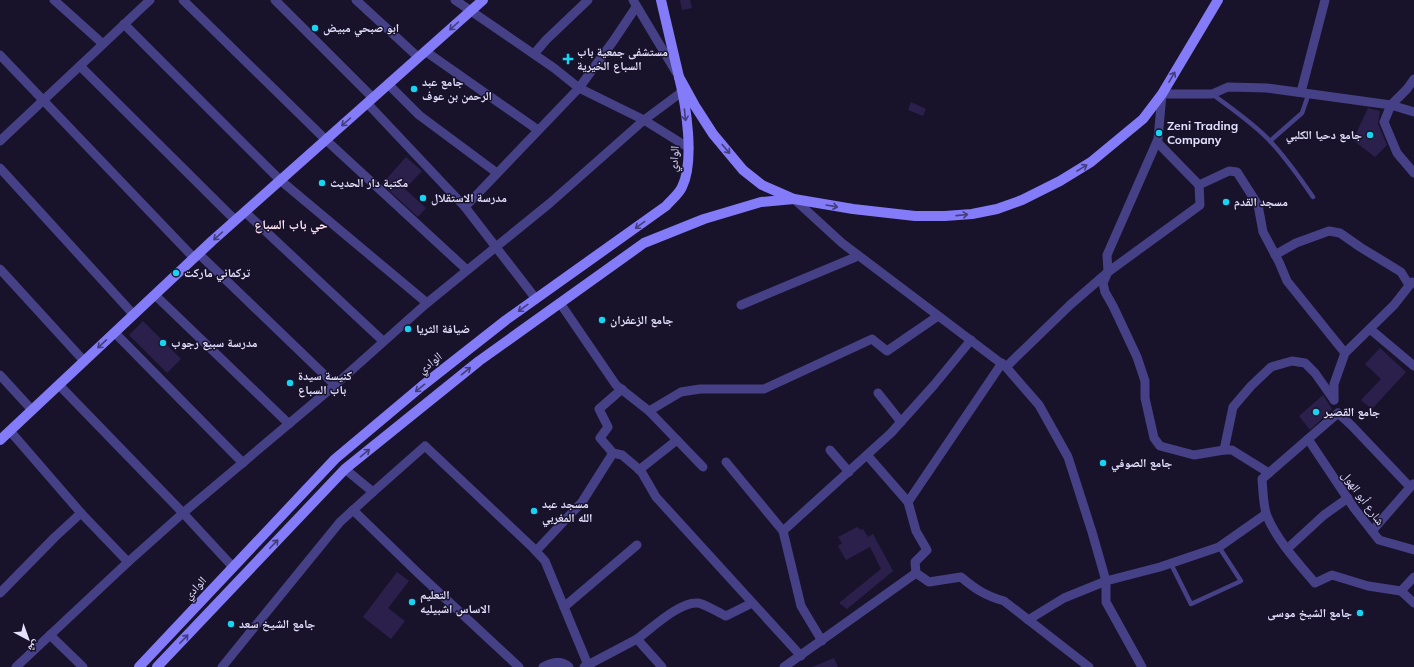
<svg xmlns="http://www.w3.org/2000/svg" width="1414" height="667" font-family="Mulish,'Noto Naskh Arabic',sans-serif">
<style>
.building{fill:#2a204b}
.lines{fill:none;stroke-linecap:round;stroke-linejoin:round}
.lane{stroke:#464187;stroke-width:4.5}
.street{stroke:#464187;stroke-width:9}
.secondary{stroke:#837bf8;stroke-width:10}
.oneway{stroke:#433d7d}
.poi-dot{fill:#16d4f2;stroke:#18132b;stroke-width:1.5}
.labels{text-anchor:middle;stroke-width:3;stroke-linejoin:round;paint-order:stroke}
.poi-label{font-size:12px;font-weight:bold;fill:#e3dffd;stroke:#18132b;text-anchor:start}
.street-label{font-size:12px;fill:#e3dffd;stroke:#18132b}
.neighbourhood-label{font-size:13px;font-weight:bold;fill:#fde1f2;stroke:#18132b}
</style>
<rect width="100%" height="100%" fill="#18132b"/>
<!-- building -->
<g class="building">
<path d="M680,0H690L692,8L682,10Z"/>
<path d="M911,102L926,109L923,116L908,110Z"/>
<path d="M1368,108L1380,111L1378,124L1387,145L1375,157L1353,140Z"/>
<path d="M406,157L422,171L405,189L426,208L418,217L382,184Z"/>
<path d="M143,321L181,359L167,373L129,335Z"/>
<path d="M1380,348L1406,372L1372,409L1361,400L1381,379L1365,364Z"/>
<path d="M1323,395L1332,409L1310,430L1299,416Z"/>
<path d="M857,527L861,530L863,529L868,537L873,534L893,571L847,609L839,603L881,569L870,547L846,560L838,546L842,543L838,537Z"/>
<path d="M397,572L409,581L388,608L405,621L391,639L363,617Z"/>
<path d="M834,658L838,667H812Z"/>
</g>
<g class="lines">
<!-- lane -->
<g class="lane">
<path d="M1212,94C1232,109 1253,123 1270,141C1286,158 1300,178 1313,197"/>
<path d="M1270,141L1302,113L1309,93"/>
<path d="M1171,564L1191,604L1241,581L1219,547"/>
</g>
<!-- street -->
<g class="street">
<path d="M54,0L103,44"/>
<path d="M183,0L326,140L467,270"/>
<path d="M275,0L373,98"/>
<path d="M356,0L418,57"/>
<path d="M455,0L554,68L579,88L644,120L689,148"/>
<path d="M633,0L676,72"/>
<path d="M124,24L280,180L427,303"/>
<path d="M425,51L538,130"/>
<path d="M534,54L546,40L588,0"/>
<path d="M0,55L194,258"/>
<path d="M80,66L235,220"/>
<path d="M1414,79L1407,89L1391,105L1384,122L1397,153L1414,173"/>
<path d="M388,84L419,115L497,173"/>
<path d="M1301,92L1325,0"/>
<path d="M367,103L465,207L536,299"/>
<path d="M0,141L150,0"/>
<path d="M1157,142L1199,185"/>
<path d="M0,168L134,315"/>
<path d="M794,199L842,243L1006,367L1070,305L1108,272L1107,255L1158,139L1162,94H1212L1228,87L1267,88L1391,105L1414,112"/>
<path d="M465,207L579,88L614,40L636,7"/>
<path d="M245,212L383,341"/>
<path d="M199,254L335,385"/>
<path d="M1275,255L1296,243L1329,231L1340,233L1360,247L1401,272L1409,285"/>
<path d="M0,269L84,361"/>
<path d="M155,295L289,424"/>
<path d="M560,303L616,385L649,411L681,392L700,389H764L872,339L887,351L938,316"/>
<path d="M741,305L858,256"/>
<path d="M1370,329L1414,366"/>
<path d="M115,333L243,463"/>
<path d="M1006,367L1039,405L1068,457L1092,532L1106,581V602L1142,667"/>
<path d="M0,375L32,410"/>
<path d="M59,385L183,513L233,567"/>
<path d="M622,389L599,409L608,427L600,438L613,453L622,455L641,471L656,497L801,656"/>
<path d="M878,393L901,422"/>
<path d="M1334,400V384L1345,353"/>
<path d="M649,411L703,467"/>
<path d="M10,431L81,513"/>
<path d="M1308,439L1354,508L1379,540L1414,550"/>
<path d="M830,450L849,472"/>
<path d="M1224,450L1233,407L1251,386L1271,367L1292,361L1305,363L1315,373L1334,400"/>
<path d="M867,455L908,502"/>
<path d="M726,462L783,531"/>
<path d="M639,470L677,440"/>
<path d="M1269,473L1232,450H1224L1194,455L1160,446L1154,438L1145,398V381L1137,357L1113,306L1105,292L1103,283L1108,272L1200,205L1199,185L1229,171L1237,172L1258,205L1263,232L1279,262L1287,281L1345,353L1394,305L1412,282L1414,283"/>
<path d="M373,492L425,446L532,547L545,561L588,665"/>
<path d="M353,510L419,574L519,667"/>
<path d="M1372,531L1413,484"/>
<path d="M1287,549L1324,515L1348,498"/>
<path d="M536,551L582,502L613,453"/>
<path d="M916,573L929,582L961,577C975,589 986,596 1004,601L1089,667"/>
<path d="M1414,577L1401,591L1414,603"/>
<path d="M1401,591L1368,586L1332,575L1315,583C1298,563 1276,539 1267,516C1263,506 1263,489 1262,479L1338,413L1352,426L1410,487"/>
<path d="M0,593L55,537L81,513L128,562"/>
<path d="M564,607L637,545"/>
<path d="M1028,620L1064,598L1106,581L1160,567L1219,547L1266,514"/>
<path d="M50,635L83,667"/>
<path d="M637,639C651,629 680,601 698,603C705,604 719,613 726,616L752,603"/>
<path d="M822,641L801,606L783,531L891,433L934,385L971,340"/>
<path d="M16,667L128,562L183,513L335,385L427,303L550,203L644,120L683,91"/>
<path d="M222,667L340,522L373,492L345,469"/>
<path d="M543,667C551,663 561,659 569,667"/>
<path d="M584,667L637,639L662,667"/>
<path d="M784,667L916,573L915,562L927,550L916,531L908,502L1002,363"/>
</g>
<!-- secondary -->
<g class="secondary">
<path d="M661,0L679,77L695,106L713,134L743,170L762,185L794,199L853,209L915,216H945L972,214L997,209L1022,200L1060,181L1091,162L1143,119L1162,94L1218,0"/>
<path d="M0,440L212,241L483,0"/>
<path d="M139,667L335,459L422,386L506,320L666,206C671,200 679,194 682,187C695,161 686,105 679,77"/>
<path d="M157,667L345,469L479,361L644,243L704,219L761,202L794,199"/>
</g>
</g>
<!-- one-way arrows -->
<defs><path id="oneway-shaft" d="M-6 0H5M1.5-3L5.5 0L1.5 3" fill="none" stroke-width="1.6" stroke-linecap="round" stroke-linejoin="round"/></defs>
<g class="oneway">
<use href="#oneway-shaft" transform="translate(454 26) rotate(138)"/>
<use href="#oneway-shaft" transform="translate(1172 77) rotate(-60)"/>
<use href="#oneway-shaft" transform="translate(685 115) rotate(84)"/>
<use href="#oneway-shaft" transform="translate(346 122) rotate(138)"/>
<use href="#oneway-shaft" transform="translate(726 149) rotate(50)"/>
<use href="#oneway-shaft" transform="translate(1082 168) rotate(-31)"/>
<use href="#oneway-shaft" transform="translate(832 206) rotate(10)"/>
<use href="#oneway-shaft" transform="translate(962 215) rotate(-6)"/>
<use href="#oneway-shaft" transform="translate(640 225) rotate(144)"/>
<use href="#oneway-shaft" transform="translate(218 236) rotate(138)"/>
<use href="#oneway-shaft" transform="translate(523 308) rotate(144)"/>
<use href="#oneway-shaft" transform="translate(102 344) rotate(137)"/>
<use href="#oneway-shaft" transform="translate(466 371) rotate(-39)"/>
<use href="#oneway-shaft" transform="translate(420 388) rotate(141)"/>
<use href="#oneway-shaft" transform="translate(365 453) rotate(-39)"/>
<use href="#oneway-shaft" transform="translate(274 544) rotate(-46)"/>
<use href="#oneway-shaft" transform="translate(184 639) rotate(-46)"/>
</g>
<!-- markers -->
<g class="poi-dot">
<circle cx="315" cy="28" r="4"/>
<path d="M566 53h4v4h4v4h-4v4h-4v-4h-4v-4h4z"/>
<circle cx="414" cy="89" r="4"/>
<circle cx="1159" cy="133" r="4"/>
<circle cx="1370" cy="135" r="4"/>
<circle cx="322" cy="183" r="4"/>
<circle cx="423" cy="198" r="4"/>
<circle cx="1226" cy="202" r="4"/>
<circle cx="176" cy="273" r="4"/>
<circle cx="602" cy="320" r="4"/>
<circle cx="408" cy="329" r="4"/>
<circle cx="163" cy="343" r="4"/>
<circle cx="290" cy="383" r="4"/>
<circle cx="1316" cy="412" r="4"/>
<circle cx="1103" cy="463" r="4"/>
<circle cx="534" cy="511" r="4"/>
<circle cx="412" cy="602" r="4"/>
<circle cx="1360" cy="613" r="4"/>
<circle cx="231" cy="624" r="4"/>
</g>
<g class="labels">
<!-- poi labels -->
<g class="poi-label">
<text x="323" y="32">ابو صبحي مبيض</text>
<text x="577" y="56">مستشفى جمعية باب<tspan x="577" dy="14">السباع الخيرية</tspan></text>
<text x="422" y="86">جامع عبد<tspan x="422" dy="14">الرحمن بن عوف</tspan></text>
<text x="1167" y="130">Zeni Trading<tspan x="1167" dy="14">Company</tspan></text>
<text x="1362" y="139" text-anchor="end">جامع دحيا الكلبي</text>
<text x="330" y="187">مكتبة دار الحديث</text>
<text x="431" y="202">مدرسة الاستقلال</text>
<text x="1234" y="206">مسجد القدم</text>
<text x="184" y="277">تركماني ماركت</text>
<text x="610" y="324">جامع الزعفران</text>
<text x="416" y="333">ضيافة الثريا</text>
<text x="171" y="347">مدرسة سبيع رجوب</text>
<text x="298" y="380">كنيسة سيدة<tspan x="298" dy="14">باب السباع</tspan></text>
<text x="1324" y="416">جامع القصير</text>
<text x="1111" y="467">جامع الصوفي</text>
<text x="542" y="508">مسجد عبد<tspan x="542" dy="14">الله المغربي</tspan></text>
<text x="420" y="599">التعلیم<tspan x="420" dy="14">الاساس اشبیلیه</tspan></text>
<text x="1352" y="617" text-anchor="end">جامع الشيخ موسى</text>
<text x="239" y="628">جامع الشيخ سعد</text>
</g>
<!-- street labels -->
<g class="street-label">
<text transform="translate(674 159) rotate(-86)" y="4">الوادي</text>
<text transform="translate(430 363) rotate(-38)" y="4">الوادي</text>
<text transform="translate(1363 498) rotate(54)" y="4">شارع أبو الهول</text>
<text transform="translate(195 588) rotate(-47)" y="4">الوادي</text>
</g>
<!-- neighbourhood labels -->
<g class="neighbourhood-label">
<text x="291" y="229">حي باب السباع</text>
</g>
</g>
<!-- north arrow -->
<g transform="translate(28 639) rotate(139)" stroke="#18132b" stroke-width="3" paint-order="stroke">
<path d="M0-3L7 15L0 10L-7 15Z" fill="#e3dffd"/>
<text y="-6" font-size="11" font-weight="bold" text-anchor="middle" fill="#e3dffd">ش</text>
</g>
</svg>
